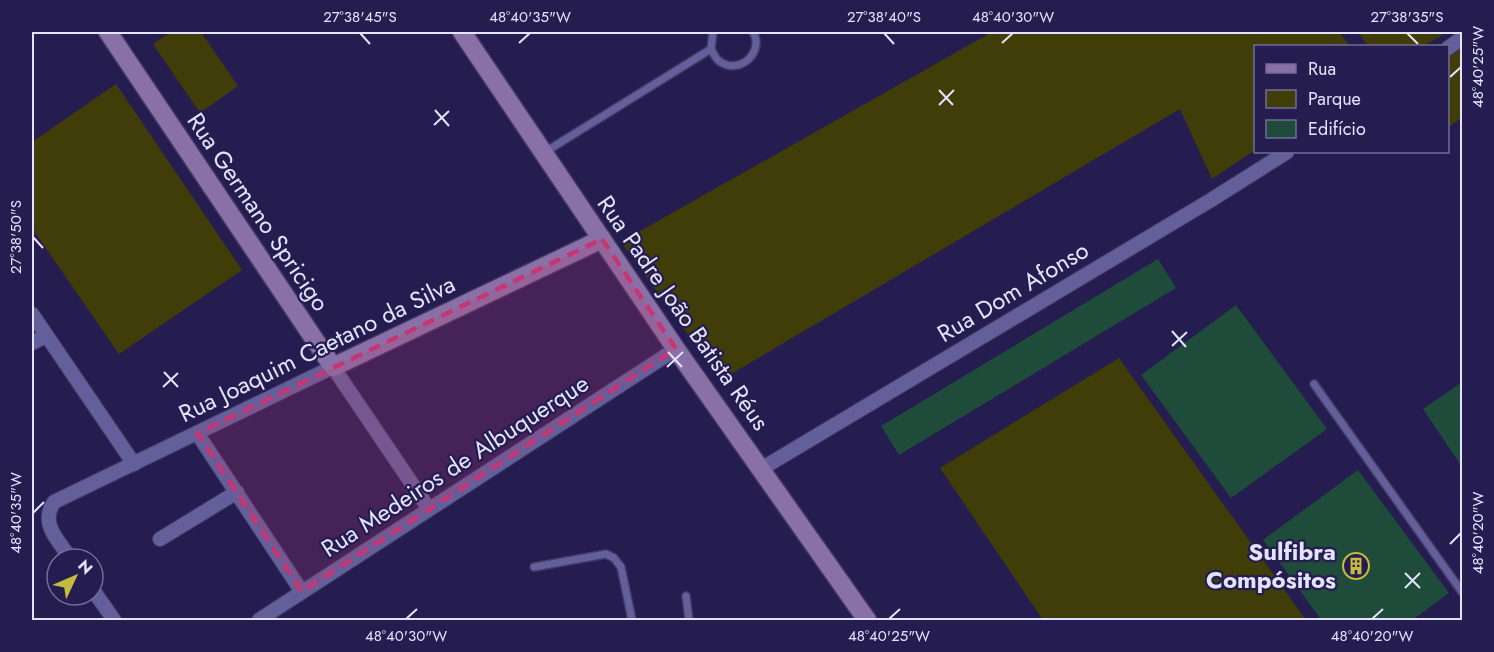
<svg xmlns="http://www.w3.org/2000/svg" width="1494" height="652" font-family="Jost,sans-serif">
<style>
.green{fill:#413d09}
.building{fill:#1e4b3a}
.lines{fill:none;stroke-linecap:round;stroke-linejoin:round}
.lane-casing{stroke:#433964;stroke-width:10}
.street-casing{stroke:#433964;stroke-width:16}
.secondary-casing{stroke:#433964;stroke-width:21}
.lane{stroke:#635f9a;stroke-width:7}
.street{stroke:#635f9a;stroke-width:14}
.secondary{stroke:#8970a6;stroke-width:18}
.marked{fill:#c73673;fill-opacity:0.2;stroke:#c73673;stroke-width:4.5;stroke-dasharray:12 8;stroke-linejoin:round}
.ticks{fill:none;stroke:#e3e3fe;stroke-width:2}
.labels{text-anchor:middle;stroke-width:4.5;stroke-linejoin:round;paint-order:stroke}
.street-label{font-size:24px;fill:#e3e3fe;stroke:#251d50}
.poi-label{font-size:24px;font-weight:bold;fill:#e3e3fe;stroke:#251d50;text-anchor:end}
.neatline{fill:none;stroke:#e3e3fe;stroke-width:2}
.ticks-label{font-size:15px;text-anchor:middle;fill:#e3e3fe}
</style>
<rect width="100%" height="100%" fill="#251d50"/>
<!-- green -->
<g class="green">
<path d="M171,32H201L238,86L200,113L153,44Z"/>
<path d="M992,32H1339L1350,46H1256L1255,150L1212,179L1180,109L721,380L621,242Z"/>
<path d="M1358,32H1448L1423,46H1368Z"/>
<path d="M1462,45V118L1448,127V54Z"/>
<path d="M116,84L242,270L119,354L32,228V142Z"/>
<path d="M1119,358L1306,620H1043L940,468Z"/>
</g>
<!-- building -->
<g class="building">
<path d="M1158,259L1176,288L899,455L881,426Z"/>
<path d="M1236,305L1327,429L1231,498L1141,375Z"/>
<path d="M1462,382V467L1423,409Z"/>
<path d="M1358,470L1449,593L1411,621H1322L1263,540Z"/>
</g>
<g class="lines">
<defs>
<g id="lane">
<path d="M713,32L711,49C713,53 716,59 719,61C739,76 765,52 753,32"/>
<path d="M545,152L711,49"/>
<path d="M1314,384L1462,592"/>
<path d="M534,567L606,554L614,558L621,567L632,620"/>
<path d="M686,596L689,620"/>
</g>
<g id="street">
<path d="M1448,48L1462,38"/>
<path d="M32,314L134,464"/>
<path d="M32,343L46,336"/>
<path d="M197,433L302,592"/>
<path d="M761,469L1211,200L1287,152"/>
<path d="M160,539L237,492"/>
<path d="M71,559C59,541 39,524 54,502L333,367L429,509"/>
<path d="M93,590L114,620"/>
<path d="M259,620L676,349"/>
</g>
<g id="secondary">
<path d="M108,32L333,367L602,239"/>
<path d="M462,32L676,349L867,620"/>
</g>
</defs>
<!-- lane casing -->
<use href="#lane" class="lane-casing"/>
<!-- street casing -->
<use href="#street" class="street-casing"/>
<!-- secondary casing -->
<use href="#secondary" class="secondary-casing"/>
<!-- lane -->
<use href="#lane" class="lane"/>
<!-- street -->
<use href="#street" class="street"/>
<!-- secondary -->
<use href="#secondary" class="secondary"/>
</g>
<!-- marked area -->
<path class="marked" d="M602,239L676,349L302,592L197,433Z"/>
<!-- ticks -->
<path class="ticks" d="M360,33L370,44M884,33L894,44M1407,33L1418,44M519,43L530,33M1002,43L1013,33M1450,77L1461,67M939,90L953,105M939,105L954,90M435,110L449,126M434,125L449,111M33,237L43,248M1172,331L1186,347M1172,346L1187,332M668,352L682,367M667,367L683,352M164,372L178,387M163,387L178,373M33,513L44,502M1450,544L1461,533M1405,573L1420,588M1405,588L1420,573M406,619L417,609M889,619L900,609M1372,619L1383,609"/>
<!-- icons -->
<defs>
<symbol id="building-ring" viewBox="-11 -11 22 22"><circle r="9.5" fill="#251d50" stroke="#c4bc3d" stroke-width="1.5"/><path d="M-4-6H4V6H1V3H-1V6H-4ZM-2.5-4.3h1.7v1.8h-1.7ZM.8-4.3h1.7v1.8H.8ZM-2.5-1h1.7V.8h-1.7ZM.8-1h1.7V.8H.8Z" fill="#c4bc3d"/></symbol>
</defs>
<g fill-rule="evenodd">
<use href="#building-ring" x="1341" y="551" width="30" height="30"/>
</g>
<g class="labels">
<!-- street labels -->
<g class="street-label">
<text transform="translate(258 212) rotate(56)" y="8">Rua Germano Spricigo</text>
<text transform="translate(1013 292) rotate(-31)" y="8">Rua Dom Afonso</text>
<text transform="translate(683 313) rotate(55)" y="8">Rua Padre João Batista Réus</text>
<text transform="translate(317 349) rotate(-26)" y="8">Rua Joaquim Caetano da Silva</text>
<text transform="translate(455 466) rotate(-33)" y="8">Rua Medeiros de Albuquerque</text>
</g>
<!-- poi labels -->
<g class="poi-label">
<text x="1336" y="560">Sulfibra<tspan x="1336" dy="28">Compósitos</tspan></text>
</g>
</g>
<!-- border -->
<rect width="1494" height="652" fill="none" stroke="#251d50" stroke-width="66"/>
<!-- legend -->
<rect x="1254" y="45" width="195" height="108" fill="#251d50" stroke="#716c96" stroke-width="1.5"/>
<rect x="1266" y="64" width="30" height="9" fill="#8970a6" stroke="#716c96" stroke-width="1.5"/>
<text x="1308" y="75" font-size="18" fill="#e3e3fe">Rua</text>
<rect x="1266" y="90" width="30" height="18" fill="#413d09" stroke="#716c96" stroke-width="1.5"/>
<text x="1308" y="105" font-size="18" fill="#e3e3fe">Parque</text>
<rect x="1266" y="120" width="30" height="18" fill="#1e4b3a" stroke="#716c96" stroke-width="1.5"/>
<text x="1308" y="135" font-size="18" fill="#e3e3fe">Edifício</text>
<!-- north arrow -->
<g transform="translate(75 577) rotate(46)"><circle r="28" fill="#251d50" stroke="#716c96" stroke-width="1.5"/>
<path d="M0-4.5L10 22L0 15L-10 22Z" fill="#c4bc3d"/>
<text y="-9" font-size="16" font-weight="bold" text-anchor="middle" fill="#e3e3fe">N</text>
</g>
<rect x="33" y="33" width="1428" height="586" class="neatline"/>
<g class="ticks-label">
<text x="360" y="22">27°38'45"S</text>
<text x="530" y="22">48°40'35"W</text>
<text x="884" y="22">27°38'40"S</text>
<text x="1013" y="22">48°40'30"W</text>
<text x="1407" y="22">27°38'35"S</text>
<text transform="translate(1478 67) rotate(-90)" y="5">48°40'25"W</text>
<text transform="translate(16 237) rotate(-90)" y="5">27°38'50"S</text>
<text transform="translate(16 513) rotate(-90)" y="5">48°40'35"W</text>
<text transform="translate(1478 533) rotate(-90)" y="5">48°40'20"W</text>
<text x="406" y="641">48°40'30"W</text>
<text x="889" y="641">48°40'25"W</text>
<text x="1372" y="641">48°40'20"W</text>
</g>
</svg>
